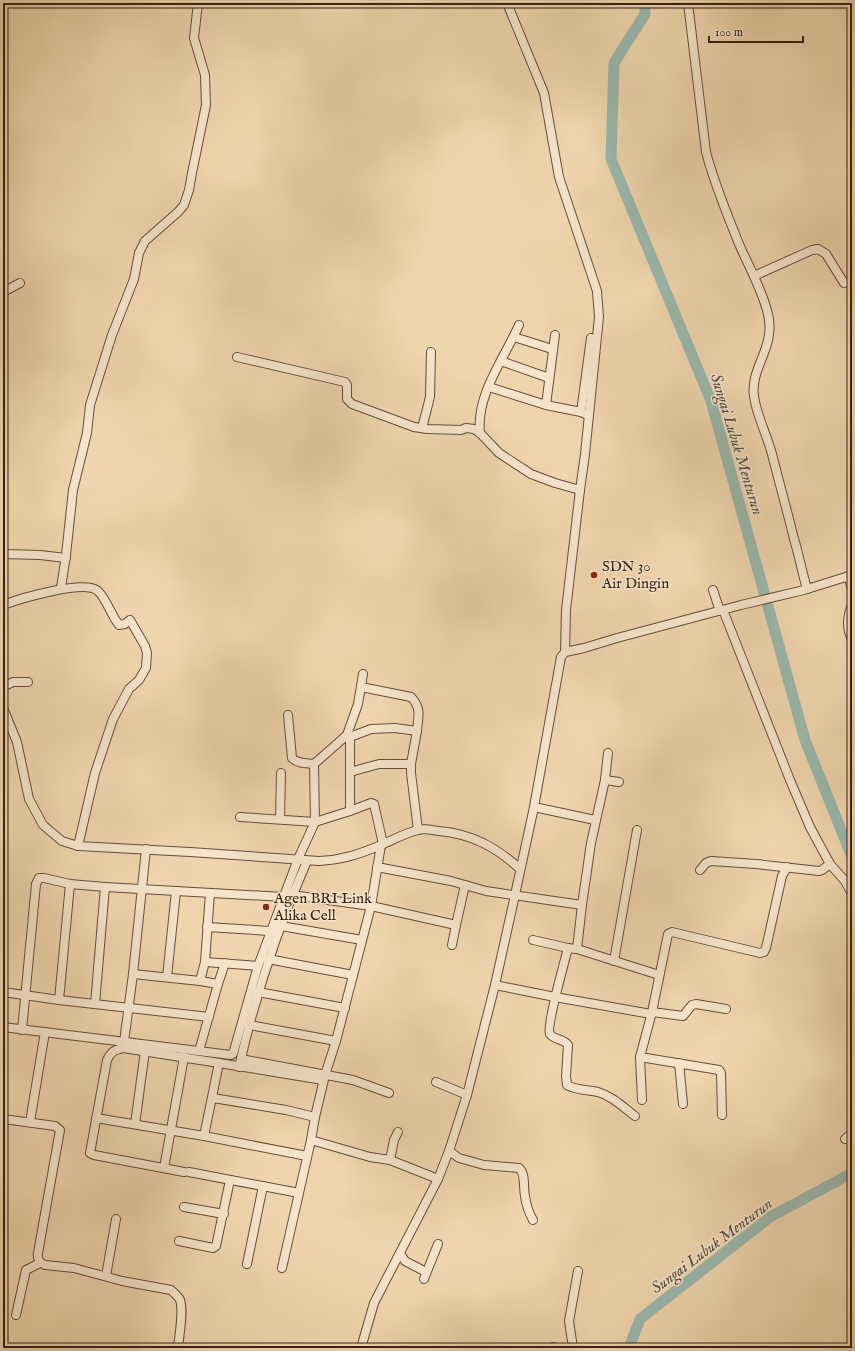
<svg xmlns="http://www.w3.org/2000/svg" width="855" height="1351" font-family="'IM FELL English',serif">
<style>
.lines{fill:none;stroke-linecap:round;stroke-linejoin:round}
.river{stroke:#9ab8ad;stroke-width:11}
.minor-casing{stroke:#664e3c;stroke-width:10}
.minor{stroke:#f5e4ca;stroke-width:8}
.poi-dot{fill:#8f2418;stroke:#f5e4ca;stroke-width:1.5}
.labels{text-anchor:middle;stroke-width:3;stroke-linejoin:round;paint-order:stroke}
.poi-label{font-size:15px;fill:#382117;stroke:#f5e4ca;text-anchor:start}
.water-label{font-size:16px;font-style:italic;fill:#554e44;stroke:#f5e4ca}
</style>
<rect width="100%" height="100%" fill="#efd5ad"/>
<filter id="stains"><feTurbulence type="fractalNoise" baseFrequency=".005" numOctaves="4"/><feColorMatrix values="0 0 0 0 .2 0 0 0 0 .09 0 0 0 0 .02 0 0 0 .5 -.17"/></filter>
<radialGradient id="worn" r=".72"><stop offset=".6" stop-color="#630" stop-opacity="0"/><stop offset="1" stop-color="#630" stop-opacity=".3"/></radialGradient>
<g class="lines">
<!-- river -->
<g class="river">
<path d="M645,3V14L614,63L611,159L711,401L805,740L852,857"/>
<path d="M629,1348L640,1319L770,1217L852,1173"/>
</g>
<defs>
<g id="minor">
<path d="M688,3L706,152C714,183 727,214 739,244C749,267 762,289 768,314C776,348 750,367 754,396C756,414 767,435 772,454C779,482 787,510 794,539C799,555 802,572 807,589"/>
<path d="M754,276L812,250L818,249L826,254L844,283"/>
<path d="M3,292L20,283"/>
<path d="M514,337L552,349"/>
<path d="M237,357L345,382L347,385V399L352,404L414,427L427,429L461,430L466,428L474,429L480,433L499,453L531,474L555,483L580,490"/>
<path d="M501,361L549,378"/>
<path d="M489,387L546,405L581,412L589,416"/>
<path d="M546,405L555,335"/>
<path d="M581,412L591,338"/>
<path d="M422,428L430,397L431,352"/>
<path d="M480,433C476,394 504,359 519,325"/>
<path d="M3,554L40,555L66,558"/>
<path d="M848,576L852,589"/>
<path d="M61,588L66,555L73,490L87,433L90,405L112,335L134,279L139,253L145,241L178,212L184,205L189,190L192,173L206,105L205,75L194,38L198,3"/>
<path d="M713,590L720,611"/>
<path d="M3,605C19,599 85,579 98,591C107,600 111,615 119,625L125,624L130,620L145,646L147,653L146,668L139,680L129,689L113,719L95,773L78,846"/>
<path d="M852,605C847,617 846,628 852,639"/>
<path d="M723,610L790,780L810,827L830,864L845,881L852,894"/>
<path d="M565,652L584,648L617,638L741,605L804,590L852,575"/>
<path d="M3,687L13,682H28"/>
<path d="M361,687L411,697C422,708 418,717 417,731"/>
<path d="M3,708L17,742L29,799L43,825L62,841L78,846L190,852L319,861C342,860 360,854 381,845C393,840 405,833 418,830C425,828 432,830 439,831C472,834 496,847 520,869"/>
<path d="M288,715L292,758C298,764 306,763 314,764"/>
<path d="M347,735L350,737V772"/>
<path d="M350,737L371,729L395,728L417,731L411,764"/>
<path d="M605,780L619,782"/>
<path d="M534,807L595,820"/>
<path d="M350,811L371,803L374,804L383,844"/>
<path d="M240,817L315,822L350,811V772L379,764H411V773L418,830"/>
<path d="M280,819L281,773"/>
<path d="M381,845L371,906L336,1041L325,1075L315,1117L311,1140L370,1157L390,1160L438,1179"/>
<path d="M700,870L706,863L711,861L756,864L819,871L822,870L830,864"/>
<path d="M465,885L486,891L582,905L577,949L568,948C565,960 546,1027 550,1034C554,1040 565,1039 568,1045L566,1076L567,1085C575,1090 588,1090 598,1092C612,1096 623,1107 635,1116"/>
<path d="M292,895L371,906L456,925L465,885L451,881L377,867"/>
<path d="M582,905L591,843L605,780L608,753"/>
<path d="M281,926L362,940"/>
<path d="M207,927L270,931"/>
<path d="M533,940L568,948"/>
<path d="M452,945L456,925"/>
<path d="M577,949L659,975"/>
<path d="M268,959L353,975"/>
<path d="M614,961L637,830"/>
<path d="M205,962L258,966"/>
<path d="M133,974L200,981"/>
<path d="M167,977L176,891"/>
<path d="M218,984L225,963"/>
<path d="M495,985L555,997L651,1014"/>
<path d="M3,992L59,1000L209,1017"/>
<path d="M258,992L345,1008"/>
<path d="M59,1000L70,884"/>
<path d="M95,1004L105,887"/>
<path d="M726,1009L696,1004L692,1005L683,1016L652,1012L668,934L672,932L760,953L764,952L766,948L782,876L787,867"/>
<path d="M249,1025L336,1041"/>
<path d="M3,1027L231,1055L233,1054L258,966L298,859L315,822L314,764L347,735L358,704L363,674"/>
<path d="M22,1030L36,884L39,878H44L70,884L105,887L284,897"/>
<path d="M124,1042L133,974L146,849"/>
<path d="M199,1051L218,984L200,981L205,962L210,893"/>
<path d="M640,1057L719,1070L721,1073L722,1115"/>
<path d="M241,1059L353,1080L389,1093"/>
<path d="M679,1063L683,1104"/>
<path d="M239,1067C255,996 278,927 307,861"/>
<path d="M436,1082L467,1095"/>
<path d="M213,1098L286,1110L315,1117"/>
<path d="M642,1100L640,1057L652,1012"/>
<path d="M96,1118L204,1136L307,1156"/>
<path d="M3,1119L55,1126L60,1130L38,1253C37,1259 39,1262 45,1265L74,1268L122,1281L171,1290C174,1293 178,1296 180,1300C184,1311 179,1336 178,1348"/>
<path d="M30,1122L45,1032"/>
<path d="M135,1124L145,1051"/>
<path d="M204,1136L219,1063L323,1080"/>
<path d="M845,1139L852,1133"/>
<path d="M449,1151L459,1158L484,1165L519,1168C526,1174 523,1187 525,1196C526,1204 529,1213 533,1220"/>
<path d="M390,1160L394,1140L398,1132"/>
<path d="M164,1168L184,1057"/>
<path d="M184,1172L94,1155L90,1153L107,1060C111,1052 114,1050 123,1048L219,1063"/>
<path d="M189,1172L299,1193"/>
<path d="M184,1207L224,1214"/>
<path d="M179,1241L213,1248L216,1246L230,1180"/>
<path d="M400,1253L405,1261L426,1272"/>
<path d="M247,1264L263,1186"/>
<path d="M282,1268L311,1140"/>
<path d="M106,1276L116,1219"/>
<path d="M424,1279L438,1244"/>
<path d="M16,1315L26,1270L40,1263"/>
<path d="M553,1347L556,1348"/>
<path d="M361,1348L374,1303L438,1179L449,1151L467,1095L495,985L515,895L534,807L561,657L565,652L566,610L580,490L585,454L599,317L597,291L559,177L544,93L507,3"/>
<path d="M573,1348L569,1321L578,1271"/>
</g>
</defs>
<!-- minor casing -->
<use href="#minor" class="minor-casing"/>
<!-- minor -->
<use href="#minor" class="minor"/>
</g>
<!-- markers -->
<g class="poi-dot">
<circle cx="594" cy="575" r="4"/>
<circle cx="266" cy="907" r="4"/>
</g>
<g class="labels">
<!-- poi labels -->
<g class="poi-label">
<text x="602" y="571">SDN 30<tspan x="602" dy="17">Air Dingin</tspan></text>
<text x="274" y="903">Agen BRI Link<tspan x="274" dy="17">Alika Cell</tspan></text>
</g>
<!-- water labels -->
<g class="water-label">
<text transform="translate(738 444) rotate(73)" y="6">Sungai Lubuk Menturun</text>
<text transform="translate(711 1245) rotate(-37)" y="6">Sungai Lubuk Menturun</text>
</g>
</g>
<!-- margin -->
<rect width="855" height="1351" fill="none" stroke="#efd5ad" stroke-width="16"/>
<rect x="4" y="4" width="847" height="1343" fill="none" stroke="#382117" stroke-width="2"/>
<rect x="8" y="8" width="839" height="1335" fill="none" stroke="#382117"/>
<!-- scale -->
<path d="M709 36v6h94v-6" fill="none" stroke="#382117" stroke-width="2"/>
<text x="715" y="36" font-size="12" fill="#382117" stroke="#f5e4ca" stroke-width="3" paint-order="stroke">100 m</text>
<rect width="100%" height="100%" filter="url(#stains)"/>
<rect width="100%" height="100%" fill="url(#worn)"/>
</svg>
